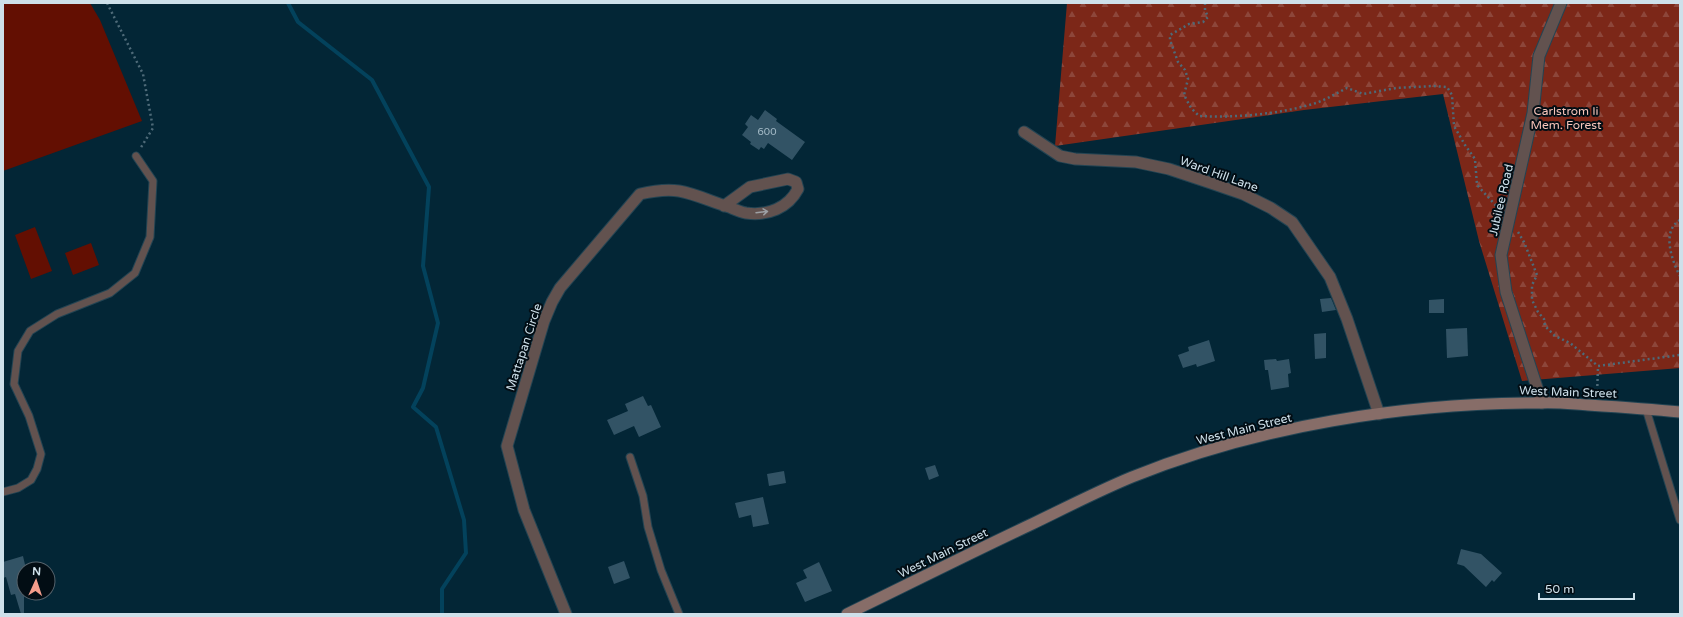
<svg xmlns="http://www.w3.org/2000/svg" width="1683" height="617" font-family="'Varela Round',sans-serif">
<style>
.grass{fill:#630f02}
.forest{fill:url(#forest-firs)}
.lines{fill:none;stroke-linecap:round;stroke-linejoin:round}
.stream{stroke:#03425c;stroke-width:4}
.building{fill:#325365}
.service-casing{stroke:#234453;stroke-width:9}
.minor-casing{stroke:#234453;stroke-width:13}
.secondary-casing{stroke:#234453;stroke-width:13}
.path{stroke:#4e6a78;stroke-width:2.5;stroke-dasharray:2 3;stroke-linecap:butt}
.service{stroke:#62524f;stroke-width:7}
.minor{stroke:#62524f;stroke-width:11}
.secondary{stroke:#876d68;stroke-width:11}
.oneway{stroke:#9da0a4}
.labels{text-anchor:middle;stroke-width:4;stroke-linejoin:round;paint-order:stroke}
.number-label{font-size:10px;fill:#a7bdc9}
.park-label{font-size:12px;fill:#f8c5ba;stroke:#020d14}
.street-label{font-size:12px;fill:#cee0ea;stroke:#020d14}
</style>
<defs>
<pattern id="forest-firs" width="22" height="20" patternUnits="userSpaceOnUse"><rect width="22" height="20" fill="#7c2718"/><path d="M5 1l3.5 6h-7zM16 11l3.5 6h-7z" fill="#8d463a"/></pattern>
</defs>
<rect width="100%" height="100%" fill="#032636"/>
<!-- grass -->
<g class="grass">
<path d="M3,3H90L100,20L142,121L3,171Z"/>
<path d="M35,227L52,271L31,279L15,235Z"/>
<path d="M91,243L99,265L73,275L65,253Z"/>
</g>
<!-- forest -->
<path class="forest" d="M1067,3H1680V368L1522,381L1479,241L1443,94L1304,110L1055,146Z"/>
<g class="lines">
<!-- stream -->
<path class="stream" d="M288,3L298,22L372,80L429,187L423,266L438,323L423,388L413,407L436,427L464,520L466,553L442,589V614"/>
</g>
<!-- building -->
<g class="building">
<path d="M765,110L777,119L776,121L805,142L792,160L768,143L764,149L761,147L759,150L750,144L751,142L742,135L748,127L745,124L751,115L758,120Z"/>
<path d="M1331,298L1336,310L1322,312L1320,299Z"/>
<path d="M1444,299V313H1429V300Z"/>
<path d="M1467,328L1468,356L1447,358L1446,329Z"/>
<path d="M1326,333V358L1315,359L1314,334Z"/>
<path d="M1209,340L1215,361L1197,367L1196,364L1183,368L1178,355L1189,351L1188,347Z"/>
<path d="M1276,359L1277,361L1289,359L1291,373L1288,374L1289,387L1271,390L1268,370H1265L1264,360Z"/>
<path d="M643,396L648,406L651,405L661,427L639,437L634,426L614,435L607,420L628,411L625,404Z"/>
<path d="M935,465L939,476L929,480L925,468Z"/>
<path d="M784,471L786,483L769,486L767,474Z"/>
<path d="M763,497L769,524L753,527L751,515L739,518L735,503Z"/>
<path d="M1461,549L1481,554L1502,573L1494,582L1492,580L1486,587L1464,566L1457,564Z"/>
<path d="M23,556L26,569H24V614H21L15,594L11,595L6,577L3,578V562Z"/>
<path d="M624,561L630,578L614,584L608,567Z"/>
<path d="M819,562L832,591L805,602L796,583L807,578L803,570Z"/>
</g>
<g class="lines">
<defs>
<g id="service">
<path d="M1646,409L1680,520"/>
<path d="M630,457L643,496L648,527L661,570L679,614"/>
<path d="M3,492L18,488L31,480L37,469L41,454L29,416L14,384L18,351L30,331L57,314L110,293L135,273L150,237L153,181L136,156"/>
</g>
<g id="minor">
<path d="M1024,132L1060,156L1075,159L1136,162L1169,169L1211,183L1243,194L1271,208L1292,222L1330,277L1347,319L1379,414"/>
<path d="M1542,403L1506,292L1501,255L1533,113L1539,56L1561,3"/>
<path d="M566,614L524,510L507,446L544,321L552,302L560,288L640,194C653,191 666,189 679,191C696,194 712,202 729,207C734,209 740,212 746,213C768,216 788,208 798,189L796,182L788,179L750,187L724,206"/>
</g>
<path id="secondary" d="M847,614C909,584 970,553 1032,524C1065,508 1098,491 1132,477C1258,426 1404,403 1540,403C1556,402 1572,404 1588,405C1619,407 1649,409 1680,412"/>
</defs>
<!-- service casing -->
<use href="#service" class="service-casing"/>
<!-- minor casing -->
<use href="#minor" class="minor-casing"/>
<!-- secondary casing -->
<use href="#secondary" class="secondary-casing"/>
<!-- path -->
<g class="path">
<path d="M107,3L143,74L153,128L140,149"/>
<path d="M1205,3V10L1208,17L1203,22L1189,24L1170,35V40L1178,62L1185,70L1188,79L1184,95L1191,108L1199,116C1236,118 1281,114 1316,103C1327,99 1337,93 1347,88L1363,94L1396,88L1433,86L1447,87L1452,95L1454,126L1465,145L1475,159L1477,185L1500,210"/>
<path d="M1680,220C1661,231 1672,261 1680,276"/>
<path d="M1518,232L1524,242L1537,275L1532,285V300L1538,312L1544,319L1545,326L1555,336L1570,343L1598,366L1680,355"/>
<path d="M1597,396L1598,367"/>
</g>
<!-- service -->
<use href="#service" class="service"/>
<!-- minor -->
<use href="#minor" class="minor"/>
<!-- secondary -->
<use href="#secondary" class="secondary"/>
</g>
<!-- one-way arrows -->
<defs><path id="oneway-shaft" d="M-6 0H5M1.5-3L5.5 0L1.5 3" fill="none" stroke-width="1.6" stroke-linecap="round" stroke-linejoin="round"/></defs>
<use class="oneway" href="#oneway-shaft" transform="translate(762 212) rotate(-7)"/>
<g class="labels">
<!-- number labels -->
<g class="number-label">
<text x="767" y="135">600</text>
</g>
<!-- park labels -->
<g class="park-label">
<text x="1566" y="115">Carlstrom Ii<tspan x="1566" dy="14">Mem. Forest</tspan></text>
</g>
<!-- street labels -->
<g class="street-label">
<text transform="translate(1219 174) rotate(20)" y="4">Ward Hill Lane</text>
<text transform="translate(1501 200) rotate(-77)" y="4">Jubilee Road</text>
<text transform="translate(524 347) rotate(-72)" y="4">Mattapan Circle</text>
<text transform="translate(1568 392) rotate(2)" y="4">West Main Street</text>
<text transform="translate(1244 429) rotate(-14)" y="4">West Main Street</text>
<text transform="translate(943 553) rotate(-26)" y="4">West Main Street</text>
</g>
</g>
<!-- border -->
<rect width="1683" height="617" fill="none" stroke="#cee0ea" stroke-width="8"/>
<!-- north arrow -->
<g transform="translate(36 581) rotate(3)"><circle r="19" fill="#020d14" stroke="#54616a"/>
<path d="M0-3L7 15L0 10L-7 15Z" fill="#f49d8b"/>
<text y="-6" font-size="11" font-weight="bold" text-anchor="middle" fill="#cee0ea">N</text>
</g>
<!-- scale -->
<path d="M1539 593v6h95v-6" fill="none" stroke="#cee0ea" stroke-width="2"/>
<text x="1545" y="593" font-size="12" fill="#cee0ea" stroke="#020d14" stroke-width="3" paint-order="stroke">50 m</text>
</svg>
